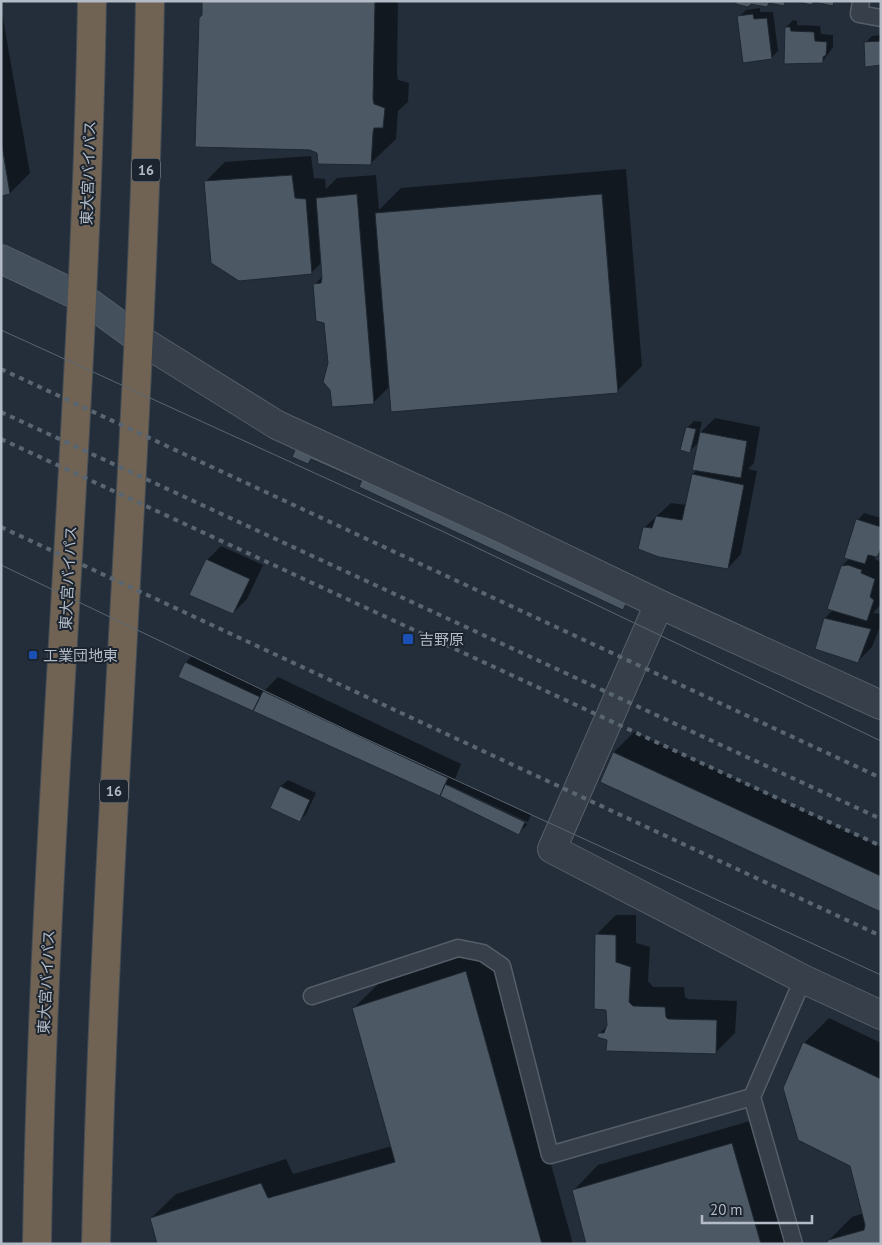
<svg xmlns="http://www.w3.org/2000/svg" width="882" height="1245" font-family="'PT Sans','Noto Sans JP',sans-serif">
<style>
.shadow{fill:#0007}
.building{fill:#4c5965;stroke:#1e2731}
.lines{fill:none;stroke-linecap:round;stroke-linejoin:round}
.lane-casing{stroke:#555e68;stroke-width:19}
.street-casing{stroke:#555e68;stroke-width:30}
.secondary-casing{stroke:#555e68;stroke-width:30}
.highway-casing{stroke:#424b55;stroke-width:30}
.lane{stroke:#37404a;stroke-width:16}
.street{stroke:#37404a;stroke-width:28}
.secondary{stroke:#45505d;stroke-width:28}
.highway{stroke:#706354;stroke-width:28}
.tram{stroke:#596571;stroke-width:1}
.rail{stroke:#596571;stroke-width:4;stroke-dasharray:5 5;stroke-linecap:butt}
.transit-dot{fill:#1a4fb4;stroke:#1c252f;stroke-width:2}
.labels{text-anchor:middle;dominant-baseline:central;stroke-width:4;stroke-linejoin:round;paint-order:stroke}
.shield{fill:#1c252f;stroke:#858e99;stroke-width:1}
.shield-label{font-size:14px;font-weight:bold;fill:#b2bbc6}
.street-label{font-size:15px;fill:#b2bbc6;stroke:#1c252f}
.poi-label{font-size:15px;fill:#b2bbc6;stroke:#1c252f;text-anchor:start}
</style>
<rect width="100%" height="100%" fill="#232e3a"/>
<path class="shadow" d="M 203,1 L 398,1 L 397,73 L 398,80 L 409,83 L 408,102 L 398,111 L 396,139 L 371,163 L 318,152 L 203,15 Z
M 1,7 L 30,173 L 10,193 L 1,194 Z
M 760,8 L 760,12 L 773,12 L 778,51 L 771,58 L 739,17 L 746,10 Z
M 793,20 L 797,21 L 797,25 L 820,26 L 821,34 L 833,35 L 833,47 L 823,61 L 786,27 Z
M 881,35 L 881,64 L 865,43 L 872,36 Z
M 311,156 L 314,178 L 325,179 L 326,189 L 337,178 L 376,175 L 379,210 L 401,188 L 626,169 L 642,366 L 617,391 L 390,386 L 373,403 L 329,363 L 325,322 L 314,285 L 323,276 L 322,262 L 311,273 L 205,182 L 225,162 Z
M 715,418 L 760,427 L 754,463 L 748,469 L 757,471 L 741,554 L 728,568 L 644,528 L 671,503 L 686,505 L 693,474 L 698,469 L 699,442 L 690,451 L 687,428 L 694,421 L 702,422 L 699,434 Z
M 864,513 L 881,518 L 881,551 L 875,555 L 875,559 L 881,562 L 881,604 L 873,613 L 881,614 L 881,624 L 872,647 L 858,661 L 825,618 L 833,610 L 842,566 L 850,558 L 858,520 Z
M 221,546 L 263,565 L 247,599 L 233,613 L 207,560 Z
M 192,656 L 265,690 L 278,677 L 461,764 L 455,779 L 531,815 L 528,822 L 449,785 L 448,787 L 527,824 L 526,826 L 519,833 L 186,662 Z
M 634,732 L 881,847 L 881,911 L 601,781 L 614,752 Z
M 288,780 L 316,793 L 306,814 L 299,821 L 271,807 L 281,786 Z
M 616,915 L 636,915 L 636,943 L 650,947 L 648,981 L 653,987 L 684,987 L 685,997 L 688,999 L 737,1001 L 735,1033 L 715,1053 L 608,1039 L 599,1034 L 608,1025 L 596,935 Z
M 491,947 L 573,1244 L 158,1244 L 151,1218 L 176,1194 L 286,1159 L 293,1174 L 392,1146 L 354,1008 L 379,983 Z
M 829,1018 L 881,1043 L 881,1244 L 828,1244 L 827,1242 L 852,1217 L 864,1213 L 851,1165 L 804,1043 Z
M 757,1119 L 792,1244 L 588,1244 L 574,1190 L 598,1165 Z"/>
<path class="building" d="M 202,1 L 375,1 L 373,99 L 374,104 L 385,108 L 383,128 L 374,128 L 373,133 L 371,165 L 318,164 L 317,153 L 310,150 L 195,147 L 199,18 L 202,15 Z
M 736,1 L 785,1 L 784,6 L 769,3 L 767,7 L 751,4 L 748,7 L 736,4 Z
M 796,1 L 834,1 L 833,6 L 814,2 L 811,5 Z
M 753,14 L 754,19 L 767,18 L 772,59 L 743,63 L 737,16 Z
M 785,27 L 790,27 L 791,31 L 814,32 L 815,41 L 827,42 L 826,55 L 823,57 L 823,63 L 784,64 Z
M 881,41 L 881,65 L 865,67 L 864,42 Z
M 1,139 L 10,194 L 1,196 Z
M 292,175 L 295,198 L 306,199 L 312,274 L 239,281 L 211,263 L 204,181 Z
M 357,194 L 374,404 L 332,407 L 330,390 L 323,382 L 328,363 L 324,323 L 316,321 L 313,284 L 321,283 L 322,278 L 316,198 Z
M 602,194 L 618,393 L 391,412 L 375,213 Z
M 686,427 L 696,429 L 690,453 L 680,450 Z
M 700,432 L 747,441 L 741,478 L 692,470 Z
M 300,439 L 363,476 L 361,481 L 311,459 L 308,464 L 292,457 Z
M 692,474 L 744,485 L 728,569 L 659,557 L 638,549 L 643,527 L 652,528 L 656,516 L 682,520 Z
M 364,475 L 631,593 L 623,610 L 359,487 Z
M 856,519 L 881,527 L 881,549 L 877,557 L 868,555 L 865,564 L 844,558 Z
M 206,559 L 250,579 L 233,614 L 189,595 Z
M 848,565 L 862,570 L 861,573 L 875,579 L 870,597 L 874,600 L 867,621 L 827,609 L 841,566 Z
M 824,618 L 871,629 L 858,663 L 815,649 Z
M 185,662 L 260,697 L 253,711 L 178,677 Z
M 263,691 L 448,778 L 440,796 L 253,711 Z
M 613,752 L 881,876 L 881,912 L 600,782 Z
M 445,784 L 525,822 L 519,835 L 440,796 Z
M 280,786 L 310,800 L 300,822 L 270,808 Z
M 595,934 L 616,935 L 616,962 L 631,967 L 629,1002 L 633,1006 L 665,1007 L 666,1017 L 668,1019 L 717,1020 L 716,1054 L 606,1051 L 607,1040 L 597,1037 L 598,1033 L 604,1033 L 607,1025 L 606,1010 L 594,1009 Z
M 466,971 L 542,1244 L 157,1244 L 150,1218 L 261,1183 L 268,1198 L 395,1162 L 352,1008 Z
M 803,1042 L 881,1079 L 881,1244 L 826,1244 L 828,1240 L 864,1230 L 865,1225 L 850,1166 L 798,1140 L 783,1088 Z
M 732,1143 L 761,1244 L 586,1244 L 572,1190 Z"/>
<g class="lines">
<g class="lane-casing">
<path id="lane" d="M 861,1 L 859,14 L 881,18
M 312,996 L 458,948 L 483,953 L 502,966 L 550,1155 L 752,1097
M 794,1244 L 752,1097 L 803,979"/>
</g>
<g class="street-casing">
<path id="street" d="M 139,339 L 277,425 L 501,528 L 659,604 L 881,705
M 659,604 L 552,849 L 803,979 L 881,1015"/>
</g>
<g class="secondary-casing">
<path id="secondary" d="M 1,259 L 83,298 L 139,339"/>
</g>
<g class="highway-casing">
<path id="highway" d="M 37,1244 C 43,829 85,416 92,1
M 96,1244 C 105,829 143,416 150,1"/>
</g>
<use href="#lane" class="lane"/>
<use href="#street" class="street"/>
<use href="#secondary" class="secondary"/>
<use href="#highway" class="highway"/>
<path class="tram" d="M 1,330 L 444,532 L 881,741
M 1,565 L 353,733 L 881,975"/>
<path class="rail" d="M 1,369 L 881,778
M 1,412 L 881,819
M 1,439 L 881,846
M 1,527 L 881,936"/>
</g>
<g class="transit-dot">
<rect x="402" y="633" width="12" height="12" rx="2.5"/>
<rect x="28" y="650" width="10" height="10" rx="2.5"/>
</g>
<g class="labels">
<g class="shield">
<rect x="132" y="158.5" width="28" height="23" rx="4"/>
<rect x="100" y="779.5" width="28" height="23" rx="4"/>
</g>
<g class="shield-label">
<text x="146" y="170">16</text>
<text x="114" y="791">16</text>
</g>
<g class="street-label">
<text transform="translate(88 173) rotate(-88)">東大宮バイパス</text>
<text transform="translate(68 578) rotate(-87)">東大宮バイパス</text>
<text transform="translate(46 982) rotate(-87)">東大宮バイパス</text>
</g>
<g class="poi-label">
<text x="419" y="639">吉野原</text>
<text x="43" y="655">工業団地東</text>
</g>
</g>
<rect width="882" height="1245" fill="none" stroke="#b2bbc6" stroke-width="5"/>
<path d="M702 1215v8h110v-8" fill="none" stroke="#b2bbc6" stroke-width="2.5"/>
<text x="710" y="1215" font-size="15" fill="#b2bbc6" stroke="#1c252f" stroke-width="4" paint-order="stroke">20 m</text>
</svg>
